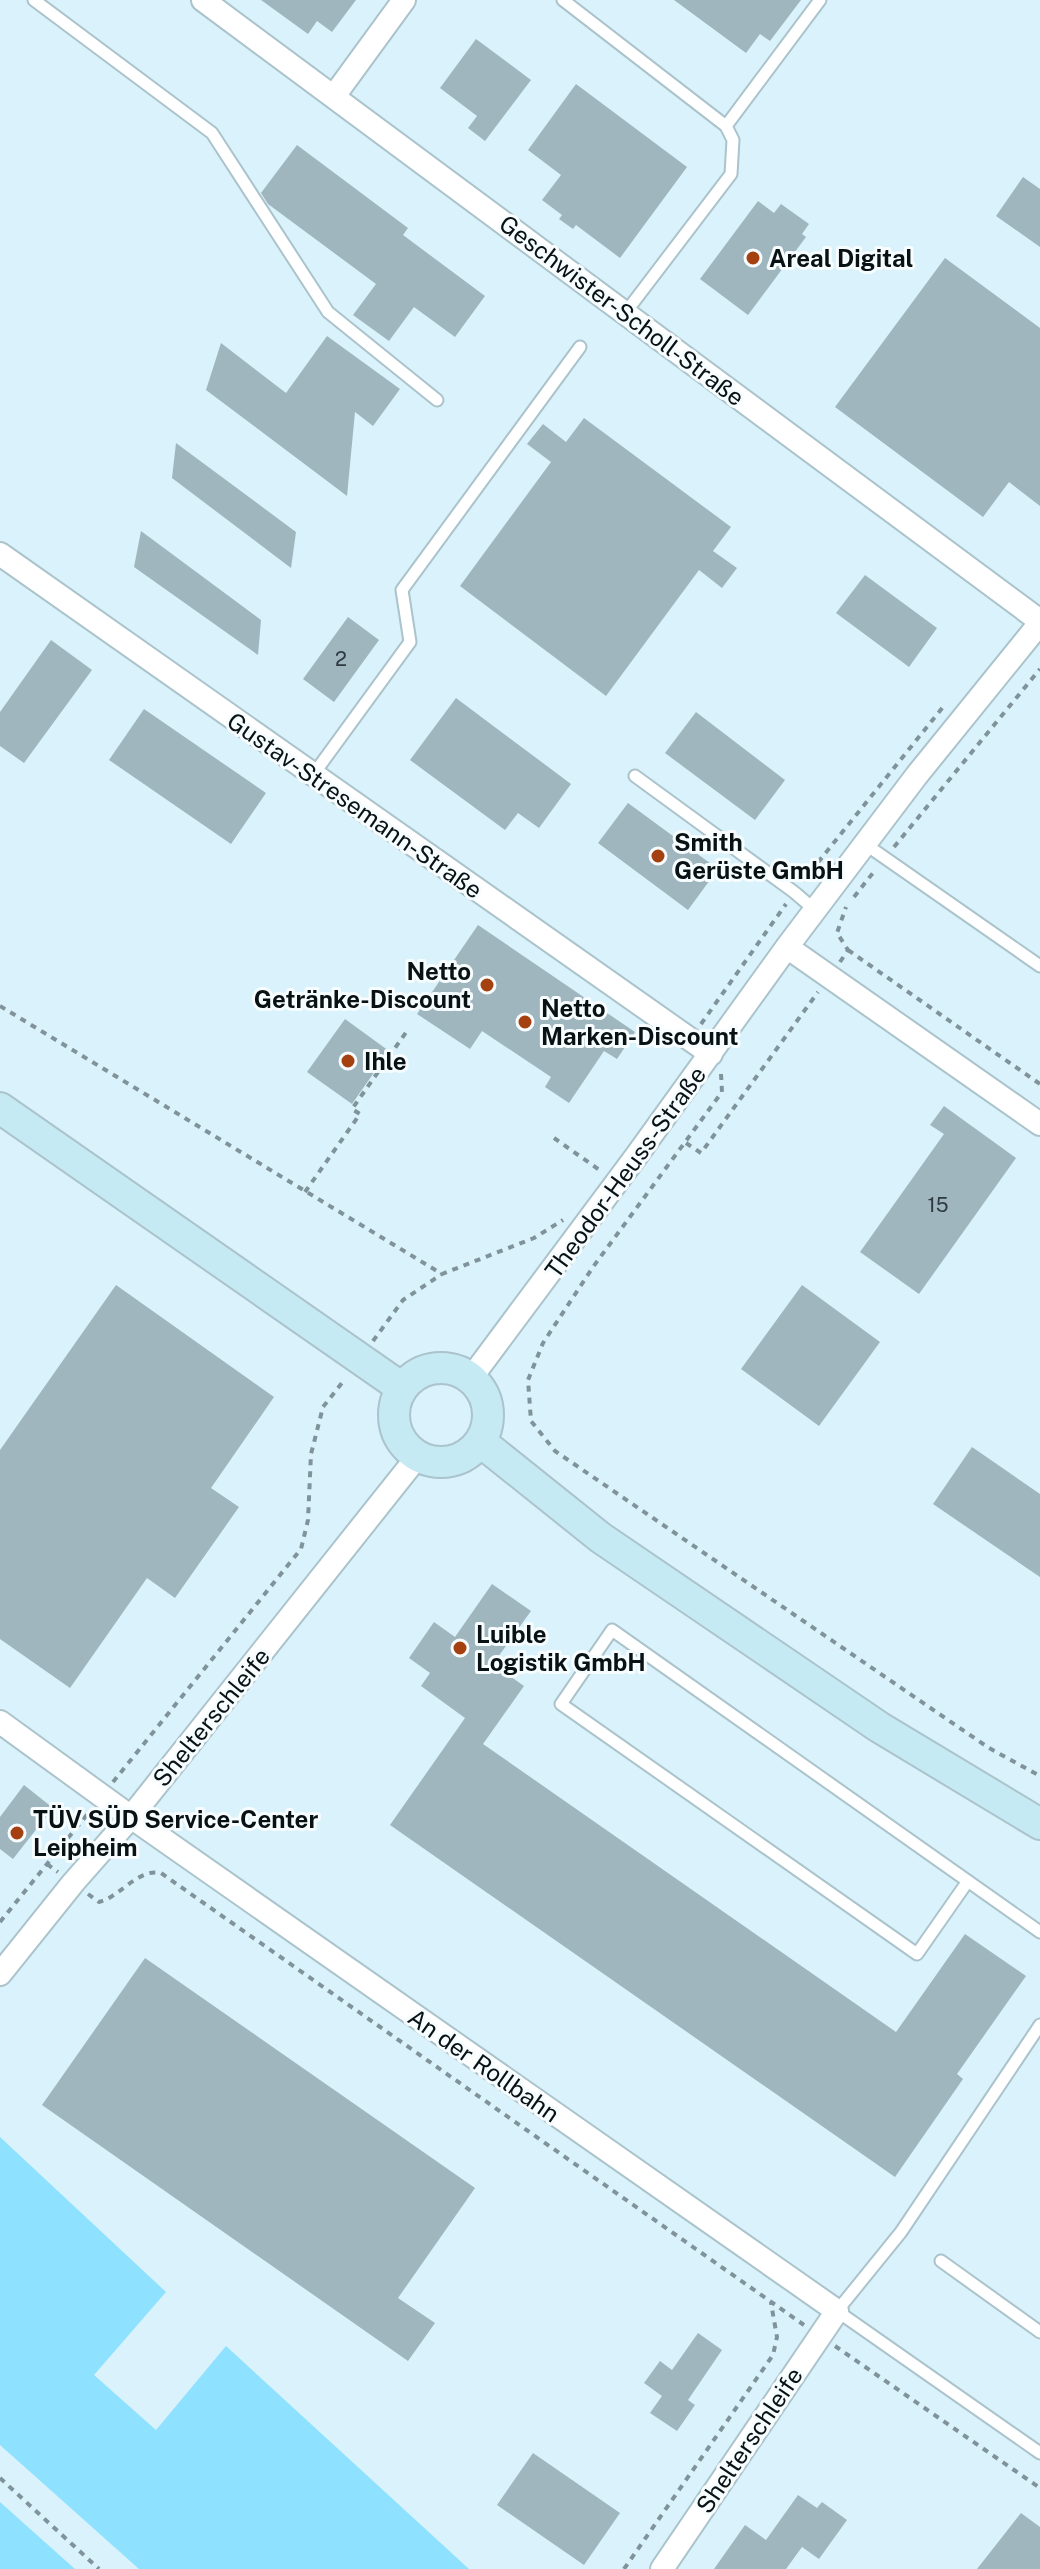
<svg xmlns="http://www.w3.org/2000/svg" width="1040" height="2569" font-family="'Public Sans',sans-serif">
<style>
.green{fill:#8fe2ff}
.building{fill:#9fb6bf}
.lines{fill:none;stroke-linecap:round;stroke-linejoin:round}
.service-casing{stroke:#abc3cb;stroke-width:15}
.minor-casing{stroke:#abc3cb;stroke-width:26}
.secondary-casing{stroke:#abc3cb;stroke-width:34}
.path{stroke:#81939a;stroke-width:4;stroke-dasharray:6 6;stroke-linecap:butt}
.service{stroke:#fff;stroke-width:11}
.minor{stroke:#fff;stroke-width:22}
.secondary{stroke:#c5eaf4;stroke-width:30}
.poi-dot{fill:#a54111;stroke:#f7fcfe;stroke-width:3}
.labels{text-anchor:middle;dominant-baseline:central;stroke-width:6;stroke-linejoin:round;paint-order:stroke}
.number-label{font-size:20px;fill:#2e3a3f}
.poi-label{font-size:24px;font-weight:bold;fill:#081114;stroke:#f7fcfe;text-anchor:start}
.street-label{font-size:24px;fill:#081114;stroke:#f7fcfe}
</style>
<rect width="100%" height="100%" fill="#daf2fb"/>
<path class="green" d="M 0,2137 L 166,2292 L 94,2375 L 156,2430 L 226,2346 L 469,2569 L 139,2569 L 0,2445 Z
M 0,2502 L 75,2569 L 0,2569 Z"/>
<path class="building" d="M 261,0 L 356,0 L 332,32 L 317,21 L 308,34 Z
M 674,0 L 801,0 L 770,41 L 760,34 L 746,53 Z
M 476,39 L 531,80 L 485,141 L 468,128 L 477,116 L 440,88 Z
M 576,84 L 687,167 L 620,258 L 576,225 L 573,229 L 559,219 L 562,215 L 542,200 L 561,175 L 528,150 Z
M 297,145 L 408,228 L 403,235 L 485,296 L 455,337 L 414,307 L 389,341 L 353,315 L 376,284 L 268,204 L 261,193 Z
M 1023,177 L 1040,189 L 1040,247 L 996,216 Z
M 758,201 L 774,213 L 781,204 L 809,224 L 802,234 L 806,237 L 748,315 L 700,279 Z
M 945,258 L 1040,328 L 1040,506 L 1009,482 L 983,517 L 835,407 Z
M 327,336 L 400,389 L 373,426 L 355,412 L 347,496 L 206,390 L 221,343 L 286,393 Z
M 584,418 L 731,527 L 713,551 L 737,568 L 722,588 L 699,570 L 606,696 L 460,586 L 551,462 L 527,444 L 543,424 L 566,442 Z
M 176,443 L 296,532 L 291,568 L 172,478 Z
M 141,531 L 261,620 L 258,655 L 134,567 Z
M 865,575 L 937,628 L 909,667 L 836,613 Z
M 348,617 L 379,640 L 334,702 L 303,679 Z
M 51,640 L 92,670 L 24,763 L 0,746 L 0,712 Z
M 456,698 L 571,784 L 539,828 L 518,813 L 505,830 L 410,760 Z
M 144,709 L 266,793 L 231,844 L 109,760 Z
M 696,712 L 785,780 L 755,820 L 665,753 Z
M 628,803 L 718,869 L 688,910 L 598,843 Z
M 478,925 L 635,1032 L 617,1059 L 604,1051 L 569,1103 L 545,1087 L 551,1077 L 482,1031 L 470,1049 L 417,1014 Z
M 345,1019 L 389,1051 L 352,1104 L 307,1072 Z
M 944,1106 L 1016,1158 L 919,1294 L 860,1252 L 944,1134 L 930,1125 Z
M 116,1285 L 274,1397 L 211,1488 L 239,1507 L 175,1598 L 147,1578 L 70,1688 L 0,1639 L 0,1450 Z
M 802,1285 L 880,1342 L 819,1426 L 741,1369 Z
M 972,1447 L 1040,1494 L 1040,1577 L 933,1504 Z
M 492,1584 L 531,1611 L 493,1664 L 524,1686 L 483,1744 L 896,2032 L 965,1934 L 1026,1976 L 957,2074 L 963,2079 L 895,2177 L 390,1825 L 465,1718 L 421,1686 L 430,1673 L 409,1658 L 434,1622 L 455,1637 Z
M 24,1785 L 53,1808 L 13,1859 L 0,1849 L 0,1817 Z
M 145,1958 L 475,2188 L 398,2298 L 435,2323 L 408,2361 L 42,2105 Z
M 698,2333 L 722,2350 L 688,2400 L 695,2405 L 677,2431 L 650,2413 L 662,2396 L 644,2383 L 660,2361 L 672,2370 Z
M 533,2453 L 620,2513 L 584,2565 L 497,2505 Z
M 798,2495 L 817,2508 L 822,2502 L 847,2520 L 819,2559 L 802,2547 L 786,2569 L 714,2569 L 745,2525 L 766,2540 Z
M 1021,2513 L 1040,2527 L 1040,2569 L 977,2569 Z"/>
<g class="lines">
<g class="service-casing">
<path id="service" d="M 34,0 L 212,133 L 328,312 L 437,400
M 563,0 L 726,126 L 733,140 L 731,174 L 626,312
M 726,126 L 820,0
M 313,775 L 410,642 L 402,590 L 580,347
M 635,776 L 794,892 L 815,910
M 865,844 L 1040,966
M 968,1881 L 917,1954 L 561,1704 L 612,1630 L 1040,1932
M 1040,2025 L 901,2232 L 837,2311 L 1040,2453
M 941,2261 L 1040,2332"/>
</g>
<g class="minor-casing">
<path id="minor" d="M 203,0 L 1040,621
M 334,96 L 404,0
M 0,554 L 711,1054
M 787,947 L 1040,1124
M 471,1378 L 637,1155 L 787,947 L 917,775 L 1040,623
M 0,1722 L 131,1817 L 837,2311 L 662,2569
M 0,1974 L 73,1883 L 131,1817 L 418,1456"/>
</g>
<g class="secondary-casing">
<path id="secondary" d="M 0,1108 L 402,1388
M394 1415a47 47 0 1 1 94 0a47 47 0 1 1-94 0Z
M 481,1442 L 601,1538 L 879,1727 L 1040,1824"/>
</g>
<path class="path" d="M 894,847 L 1040,669
M 803,881 L 943,707
M 854,897 L 876,869
M 848,950 L 1040,1084
M 840,962 L 848,950 L 837,933 L 846,907
M 0,1006 L 442,1274 L 534,1238 L 563,1220
M 701,1024 L 786,904
M 721,1074 L 722,1092 L 593,1267 L 543,1343 L 528,1380 L 531,1421 L 555,1451 L 989,1748 L 1040,1776
M 554,1138 L 601,1171
M 686,1143 L 701,1153 L 818,992
M 305,1192 L 360,1114 L 352,1109 L 407,1031
M 373,1341 L 403,1300 L 442,1274
M 113,1782 L 301,1549 L 308,1520 L 311,1454 L 323,1407 L 345,1379
M 47,1864 L 58,1872
M 88,1894 L 99,1902 C 120,1897 138,1868 161,1873 L 804,2325
M 0,1922 L 90,1811
M 835,2346 L 1040,2488
M 0,2478 L 99,2569
M 624,2569 L 773,2355 L 777,2337 L 771,2303"/>
<use href="#service" class="service"/>
<use href="#minor" class="minor"/>
<use href="#secondary" class="secondary"/>
</g>
<g class="poi-dot">
<circle cx="753" cy="258" r="8"/>
<circle cx="658" cy="856" r="8"/>
<circle cx="487" cy="985" r="8"/>
<circle cx="525" cy="1022" r="8"/>
<circle cx="348" cy="1061" r="8"/>
<circle cx="460" cy="1648" r="8"/>
<circle cx="17" cy="1833" r="8"/>
</g>
<g class="labels">
<g class="number-label">
<text x="341" y="659">2</text>
<text x="938" y="1205">15</text>
</g>
<g class="poi-label">
<text x="769" y="258">Areal Digital</text>
<text x="674" y="842">Smith<tspan x="674" dy="28">Gerüste GmbH</tspan></text>
<text x="471" y="971" text-anchor="end">Netto<tspan x="471" dy="28">Getränke-Discount</tspan></text>
<text x="541" y="1008">Netto<tspan x="541" dy="28">Marken-Discount</tspan></text>
<text x="364" y="1061">Ihle</text>
<text x="476" y="1634">Luible<tspan x="476" dy="28">Logistik GmbH</tspan></text>
<text x="33" y="1819">TÜV SÜD Service-Center<tspan x="33" dy="28">Leipheim</tspan></text>
</g>
<g class="street-label">
<text transform="translate(622 310) rotate(37)">Geschwister-Scholl-Straße</text>
<text transform="translate(355 805) rotate(35)">Gustav-Stresemann-Straße</text>
<text transform="translate(625 1172) rotate(-54)">Theodor-Heuss-Straße</text>
<text transform="translate(211 1717) rotate(-51)">Shelterschleife</text>
<text transform="translate(484 2065) rotate(35)">An der Rollbahn</text>
<text transform="translate(749 2440) rotate(-56)">Shelterschleife</text>
</g>
</g>
</svg>
